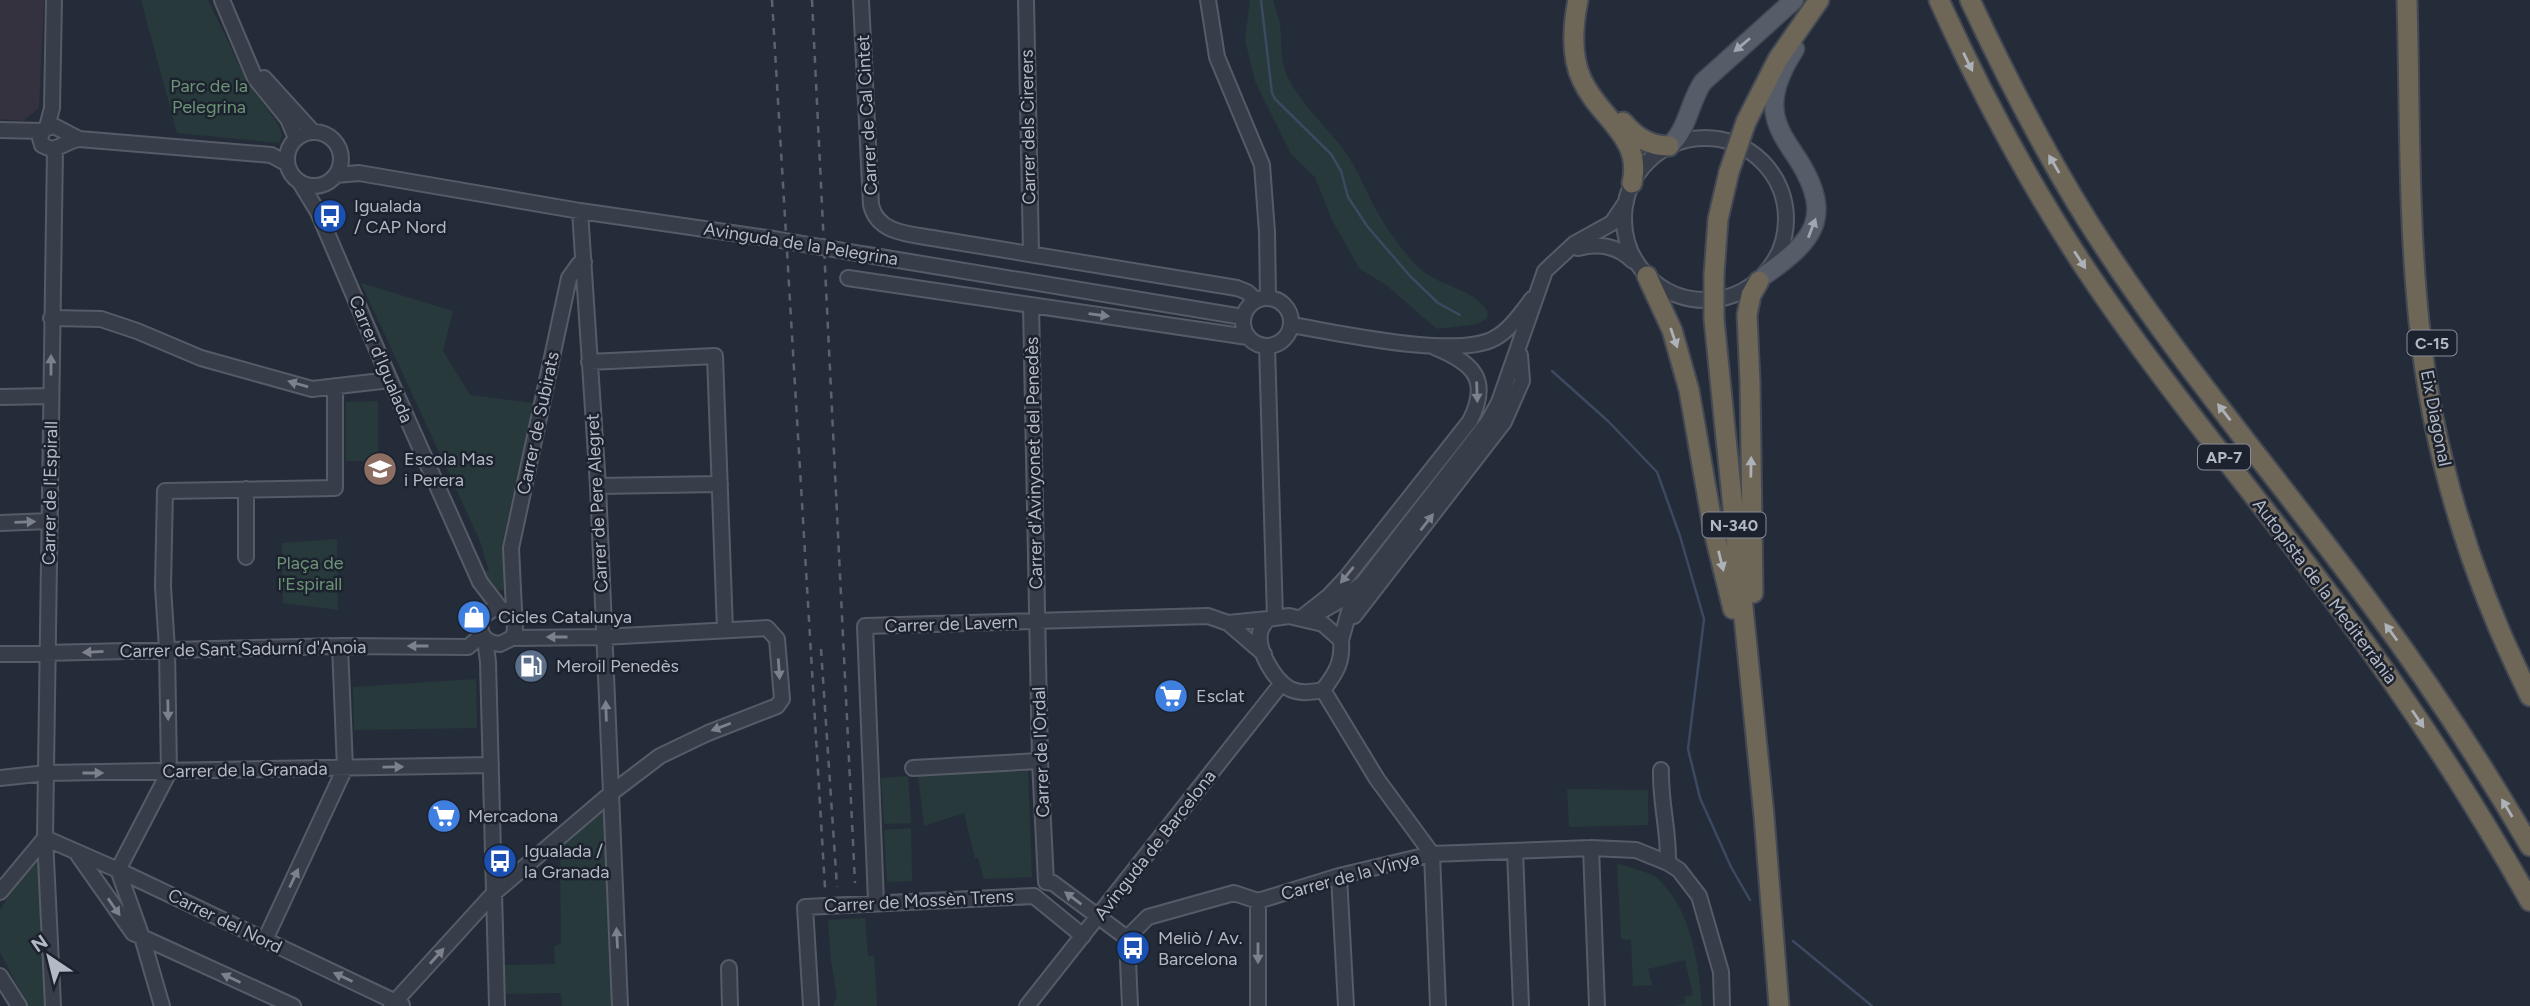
<svg xmlns="http://www.w3.org/2000/svg" width="2530" height="1006" font-family="Figtree,sans-serif">
<style>
.medical{fill:#34323e}
.green{fill:#27393b}
.lines{fill:none;stroke-linecap:round;stroke-linejoin:round}
.stream{stroke:#3c4960;stroke-width:2.5}
.minor-casing{stroke:#565c67;stroke-width:18}
.major-casing{stroke:#414752;stroke-width:21}
.highway-casing{stroke:#434954;stroke-width:23}
.minor{stroke:#383e49;stroke-width:14}
.major{stroke:#565d69;stroke-width:18}
.highway{stroke:#6e6656;stroke-width:19}
.rail{stroke:#5a6270;stroke-width:2.5;stroke-dasharray:7 7;stroke-linecap:butt}
.minor-bridge-casing{stroke:#565c67;stroke-width:18;stroke-linecap:butt}
.highway-bridge-casing{stroke:#434954;stroke-width:23;stroke-linecap:butt}
.minor-bridge{stroke:#383e49;stroke-width:14}
.highway-bridge{stroke:#6e6656;stroke-width:19}
.oneway{fill:#a0a7b3}
.oneway2{fill:#acb1ba}
.oneway3{fill:#7c828d}
.labels{text-anchor:middle;dominant-baseline:central;stroke-width:5;stroke-linejoin:round;paint-order:stroke}
.shield{fill:#1d232e;stroke:#868c98;stroke-width:2}
.shield-label{font-size:16px;font-weight:bold;fill:#b3b9c5}
.park-label{font-size:18px;fill:#6d9377;stroke:#1d232e}
.street-label{font-size:18px;fill:#b3b9c5;stroke:#1d232e}
.poi-label{font-size:18px;fill:#b3b9c5;stroke:#1d232e;text-anchor:start}
</style>
<rect width="100%" height="100%" fill="#252c39"/>
<path class="medical" d="M 0,0 L 44,0 L 39,108 L 23,121 L 0,119 Z"/>
<path class="green" d="M 141,0 L 208,0 L 246,79 L 278,124 L 282,135 L 279,143 L 177,133 Z
M 1250,0 L 1273,0 C 1275,8 1279,17 1280,25 C 1282,42 1280,57 1286,73 C 1300,106 1331,129 1350,159 C 1359,174 1366,191 1374,206 C 1384,225 1403,252 1418,267 C 1438,287 1473,287 1488,312 L 1487,318 L 1477,324 L 1437,329 L 1386,285 L 1360,269 L 1332,220 L 1315,177 L 1291,154 L 1255,81 L 1245,40 Z
M 361,283 L 453,311 L 443,351 L 470,395 L 533,403 L 502,545 L 507,583 L 504,590 L 495,590 L 484,571 L 489,571 L 480,541 Z
M 378,401 L 378,461 L 346,461 L 346,402 Z
M 337,539 L 338,610 L 283,603 L 282,543 Z
M 476,679 L 477,728 L 354,730 L 353,687 Z
M 1028,771 L 1032,877 L 984,879 L 978,858 L 975,858 L 964,813 L 924,826 L 918,775 Z
M 908,776 L 911,823 L 884,824 L 881,778 Z
M 1567,789 L 1648,790 L 1648,825 L 1569,827 Z
M 603,806 L 615,1006 L 562,1006 L 561,993 L 505,994 L 504,965 L 555,964 L 554,946 L 561,944 L 560,847 Z
M 911,828 L 912,881 L 887,882 L 884,830 Z
M 39,856 L 51,1006 L 28,1006 L 0,952 L 0,910 L 32,858 Z
M 1617,863 C 1629,868 1649,871 1658,879 C 1692,911 1698,962 1702,1006 L 1674,1006 L 1685,1003 L 1684,997 L 1693,995 L 1685,960 L 1648,969 L 1652,985 L 1633,986 L 1631,940 L 1621,939 Z
M 865,918 L 868,956 L 874,956 L 877,1006 L 833,1006 L 837,996 L 831,961 L 828,920 Z"/>
<g class="lines">
<path class="stream" d="M 1261,0 L 1272,93 L 1275,99 L 1331,154 L 1341,171 L 1348,197 L 1367,226 L 1410,276 L 1438,303 L 1460,315
M 1552,371 L 1608,421 L 1657,472 L 1680,536 L 1704,619 L 1688,749 L 1700,798 L 1731,867 L 1750,900
M 1793,941 L 1872,1006"/>
<g class="minor-casing">
<path id="minor" d="M 222,0 L 255,78 L 288,119 L 296,138
M 861,0 L 871,205 C 878,235 913,234 938,239 L 1237,288 L 1247,292 L 1256,300
M 1026,0 L 1031,253
M 1208,0 L 1217,57 L 1262,165 L 1267,232 L 1268,298
M 264,78 L 313,132
M 47,127 L 52,108 L 54,0
M 0,130 L 42,131
M287 159a27 27 0 1 1 54 0a27 27 0 1 1-54 0Z
M1624 219a81 81 0 1 1 162 0a81 81 0 1 1-162 0Z
M 79,139 C 68,141 60,148 51,149 L 42,145 L 40,138 L 44,129 L 54,126 L 79,139 L 271,155 L 286,163
M 336,175 L 359,173 L 580,211 L 774,239
M 301,184 L 318,212 L 390,380 L 480,582 L 500,608
M 580,211 L 598,486 L 620,1006
M 1578,248 C 1599,243 1617,245 1633,261
M 862,254 L 1243,317
M 848,278 L 1248,337
M1243 322a24 24 0 1 1 48 0a24 24 0 1 1-48 0Z
M 1031,305 L 1040,761 L 1046,882
M 51,318 L 101,319 L 137,331 L 201,358 L 312,389 L 390,380
M 1291,325 C 1336,332 1457,360 1495,338 C 1510,330 1522,312 1532,299
M 1267,346 L 1275,618
M 589,362 L 715,356 L 725,630
M 0,397 L 51,396
M 598,486 L 720,484
M 246,489 L 246,557
M 0,523 L 49,521
M 1289,616 L 1323,624 L 1341,640 C 1343,662 1336,673 1323,690 C 1312,692 1301,694 1290,689 C 1275,681 1257,651 1260,633 C 1261,627 1264,624 1268,619 Z
M 1354,616 L 1504,422 L 1522,381 L 1520,355
M 1311,617 L 1341,600 L 1359,586
M 514,618 L 505,610 L 493,609 L 482,617 C 477,632 484,643 500,644 L 512,638 L 515,631 L 511,548 L 569,278 L 579,264 L 584,262
M 1301,618 L 1329,596 L 1346,578 L 1470,421 C 1491,379 1473,363 1434,347
M 1228,623 L 1268,619
M 485,639 L 488,662 L 497,1006
M 1341,640 L 1350,608 L 1363,583 L 1488,422 L 1499,402 L 1545,271 L 1574,244 L 1612,223 L 1626,202
M 0,654 L 340,646 L 468,647 L 482,635
M 1323,690 L 1377,779 L 1432,854 L 1438,1006
M 913,768 L 1040,761
M 1661,770 C 1660,802 1669,831 1668,863
M 0,778 L 46,773 L 491,765
M 45,838 L 118,870 L 402,1005
M 1591,848 L 1597,1006
M 1515,851 L 1521,1006
M 76,852 L 133,933 L 142,937 L 162,1006
M 118,870 L 169,772 L 167,649 L 163,587 L 165,491 L 335,488 L 335,386
M 118,870 L 142,937 L 293,1006
M 1339,876 L 1346,1006
M 1046,882 L 1053,883 L 1127,938 L 1130,1006
M 0,892 L 45,838
M 876,902 L 865,626 L 1208,616 L 1228,623 L 1264,654
M 1127,938 L 1148,917 L 1234,893 L 1258,901 L 1339,876 L 1432,854 L 1591,848 L 1636,850 L 1668,863 L 1679,870 L 1699,896 L 1721,972 L 1722,1006
M 265,940 L 345,768 L 340,646
M 729,968 L 730,1006
M 0,976 L 19,1006
M 53,1006 L 45,838 L 55,149
M 391,1006 L 493,894 L 610,794 L 660,756 L 708,733 L 777,706 L 782,699 L 777,639 L 767,628 L 603,637 L 512,638
M 811,1006 L 805,907 L 1034,896 L 1083,936
M 1027,1006 L 1282,683
M 1258,1006 L 1258,901"/>
</g>
<g class="major-casing">
<path id="major" d="M 1669,146 C 1688,130 1689,102 1703,82 L 1794,0
M 1765,275 C 1813,241 1834,218 1799,161 C 1790,147 1778,132 1775,114 C 1771,91 1783,68 1795,49"/>
</g>
<g class="highway-casing">
<path id="highway" d="M 1578,0 C 1573,25 1571,57 1582,80 C 1600,119 1643,137 1632,183
M 1939,0 C 1980,91 2027,179 2081,262 C 2160,382 2253,491 2338,606 C 2408,700 2472,798 2530,901
M 1970,0 C 2005,75 2043,149 2087,220 C 2171,354 2276,475 2370,603 C 2428,681 2481,762 2530,846
M 2407,0 C 2410,107 2408,216 2419,322 C 2432,452 2472,580 2530,696
M 1623,122 C 1636,137 1649,146 1669,146
M 1746,122 L 1778,59 L 1819,0
M 1714,275 L 1718,219 L 1729,172
M 1647,276 L 1672,330 L 1689,390 L 1713,528 L 1733,609
M 1714,319 L 1764,816 L 1779,1006
M 1753,593 L 1750,382 L 1747,315 L 1751,295 L 1759,281"/>
</g>
<use href="#minor" class="minor"/>
<use href="#major" class="major"/>
<use href="#highway" class="highway"/>
<path class="rail" d="M 772,0 L 825,888
M 812,0 L 855,883
M 821,649 L 837,887"/>
<g class="minor-bridge-casing">
<path id="minor-bridge" d="M 774,239 L 862,254"/>
</g>
<g class="highway-bridge-casing">
<path id="highway-bridge" d="M 1729,172 L 1746,122
M 1714,275 L 1714,319"/>
</g>
<use href="#minor-bridge" class="minor-bridge"/>
<use href="#highway-bridge" class="highway-bridge"/>
</g>
<defs><path id="oneway-solid" d="M-6-.8H1V-3.2L6.5 0L1 3.2V.8H-6Z" transform="scale(1.75)"/></defs>
<g class="oneway">
<use href="#oneway-solid" transform="translate(1742 45) rotate(140)"/>
<use href="#oneway-solid" transform="translate(1812 228) rotate(-69)"/>
</g>
<g class="oneway2">
<use href="#oneway-solid" transform="translate(1968 62) rotate(64)"/>
<use href="#oneway-solid" transform="translate(2054 164) rotate(-120)"/>
<use href="#oneway-solid" transform="translate(2080 260) rotate(57)"/>
<use href="#oneway-solid" transform="translate(1674 338) rotate(71)"/>
<use href="#oneway-solid" transform="translate(2224 412) rotate(-128)"/>
<use href="#oneway-solid" transform="translate(1751 467) rotate(-89)"/>
<use href="#oneway-solid" transform="translate(1721 561) rotate(76)"/>
<use href="#oneway-solid" transform="translate(2391 632) rotate(-126)"/>
<use href="#oneway-solid" transform="translate(2418 719) rotate(56)"/>
<use href="#oneway-solid" transform="translate(2507 808) rotate(-121)"/>
</g>
<g class="oneway3">
<use href="#oneway-solid" transform="translate(1099 315) rotate(8)"/>
<use href="#oneway-solid" transform="translate(51 365) rotate(-90)"/>
<use href="#oneway-solid" transform="translate(298 384) rotate(-164)"/>
<use href="#oneway-solid" transform="translate(1477 392) rotate(88)"/>
<use href="#oneway-solid" transform="translate(25 522) rotate(-2)"/>
<use href="#oneway-solid" transform="translate(1427 522) rotate(-52)"/>
<use href="#oneway-solid" transform="translate(1347 575) rotate(129)"/>
<use href="#oneway-solid" transform="translate(557 637) rotate(180)"/>
<use href="#oneway-solid" transform="translate(418 646) rotate(-180)"/>
<use href="#oneway-solid" transform="translate(93 652) rotate(177)"/>
<use href="#oneway-solid" transform="translate(779 669) rotate(86)"/>
<use href="#oneway-solid" transform="translate(168 710) rotate(89)"/>
<use href="#oneway-solid" transform="translate(606 711) rotate(-92)"/>
<use href="#oneway-solid" transform="translate(721 727) rotate(159)"/>
<use href="#oneway-solid" transform="translate(393 767) rotate(-1)"/>
<use href="#oneway-solid" transform="translate(93 773)"/>
<use href="#oneway-solid" transform="translate(294 878) rotate(-65)"/>
<use href="#oneway-solid" transform="translate(1073 898) rotate(-143)"/>
<use href="#oneway-solid" transform="translate(114 907) rotate(55)"/>
<use href="#oneway-solid" transform="translate(617 938) rotate(-93)"/>
<use href="#oneway-solid" transform="translate(1258 953) rotate(90)"/>
<use href="#oneway-solid" transform="translate(437 956) rotate(-48)"/>
<use href="#oneway-solid" transform="translate(343 977) rotate(-155)"/>
<use href="#oneway-solid" transform="translate(231 978) rotate(-155)"/>
</g>
<defs>
<g id="bus-disc" transform="scale(1.75)"><circle r="9.5" fill="#1a4fb4" stroke="#1d232e"/><path d="M-5-6H5V4H4V6H2V4H-2V6H-4V4H-5ZM-3.5-4V0h7V-4ZM-3.5 1.2v1.5H-2V1.2ZM2 1.2v1.5H3.5V1.2Z" fill="#fff"/></g>
<g id="school-disc" transform="scale(1.75)"><circle r="9.5" fill="#8d6e63" stroke="#1d232e"/><path d="M0-5L7-2L0 1L-7-2ZM-4 1L0 2.5L4 1V4Q0 6-4 4Z" fill="#fff"/></g>
<g id="shop-disc" transform="scale(1.75)"><circle r="9.5" fill="#3f7fe0" stroke="#1d232e"/><path d="M-5-2.5h2.3a2.7 3.5 0 0 1 5.4 0H5L5.5 6h-11ZM-1.5-2.5h3a1.5 2.3 0 0 0-3 0Z" fill="#fff"/></g>
<g id="fuel-disc" transform="scale(1.75)"><circle r="9.5" fill="#5c6f8a" stroke="#1d232e"/><path d="M-5.5-6h7V0h2V4h1.3V-2.5L3-4.5l.8-.8L6-3V5H2.5V1h-1V6h-7ZM-4.2-4.7v3.2H.2V-4.7Z" fill="#fff"/></g>
<g id="supermarket-disc" transform="scale(1.75)"><circle r="9.5" fill="#3f7fe0" stroke="#1d232e"/><path d="M-6-5.5h2.5l.6 2H6L4.5 2H-2.5L-4.4-4H-6ZM-1.5 3.2a1.3 1.3 0 1 0 .1 0ZM3 3.2a1.3 1.3 0 1 0 .1 0Z" fill="#fff"/></g>
</defs>
<g fill-rule="evenodd">
<use href="#bus-disc" x="330" y="216"/>
<use href="#school-disc" x="380" y="469"/>
<use href="#shop-disc" x="474" y="617"/>
<use href="#fuel-disc" x="531" y="666"/>
<use href="#supermarket-disc" x="1171" y="696"/>
<use href="#supermarket-disc" x="444" y="816"/>
<use href="#bus-disc" x="500" y="861"/>
<use href="#bus-disc" x="1133" y="948"/>
</g>
<g class="labels">
<g class="shield">
<rect x="2407.5" y="330.5" width="49" height="25" rx="5"/>
<rect x="2198" y="444.5" width="52" height="25" rx="5"/>
<rect x="1702.5" y="512.5" width="63" height="25" rx="5"/>
</g>
<g class="shield-label">
<text x="2432" y="343">C-15</text>
<text x="2224" y="457">AP-7</text>
<text x="1734" y="525">N-340</text>
</g>
<g class="park-label">
<text x="209" y="86">Parc de la<tspan x="209" dy="21">Pelegrina</tspan></text>
<text x="310" y="563">Plaça de<tspan x="310" dy="21">l'Espirall</tspan></text>
</g>
<g class="street-label">
<text transform="translate(867 115) rotate(-93)">Carrer de Cal Cintet</text>
<text transform="translate(1028 127) rotate(-91)">Carrer dels Cirerers</text>
<text transform="translate(801 244) rotate(9)">Avinguda de la Pelegrina</text>
<text transform="translate(381 359) rotate(67)">Carrer d'Igualada</text>
<text transform="translate(2436 418) rotate(79)">Eix Diagonal</text>
<text transform="translate(538 423) rotate(-78)">Carrer de Subirats</text>
<text transform="translate(1034 463) rotate(-91)">Carrer d'Avinyonet del Penedès</text>
<text transform="translate(50 493) rotate(-89)">Carrer de l'Espirall</text>
<text transform="translate(597 503) rotate(-93)">Carrer de Pere Alegret</text>
<text transform="translate(2325 591) rotate(53)">Autopista de la Mediterrània</text>
<text transform="translate(951 624) rotate(-2)">Carrer de Lavern</text>
<text transform="translate(243 649) rotate(-1)">Carrer de Sant Sadurní d'Anoia</text>
<text transform="translate(1041 752) rotate(-92)">Carrer de l'Ordal</text>
<text transform="translate(245 770) rotate(-1)">Carrer de la Granada</text>
<text transform="translate(1155 845) rotate(-52)">Avinguda de Barcelona</text>
<text transform="translate(1350 876) rotate(-15)">Carrer de la Vinya</text>
<text transform="translate(919 901) rotate(-3)">Carrer de Mossèn Trens</text>
<text transform="translate(225 921) rotate(26)">Carrer del Nord</text>
</g>
<g class="poi-label">
<text x="354" y="206">Igualada<tspan x="354" dy="21">/ CAP Nord</tspan></text>
<text x="404" y="459">Escola Mas<tspan x="404" dy="21">i Perera</tspan></text>
<text x="498" y="617">Cicles Catalunya</text>
<text x="556" y="666">Meroil Penedès</text>
<text x="1196" y="696">Esclat</text>
<text x="468" y="816">Mercadona</text>
<text x="524" y="851">Igualada /<tspan x="524" dy="21">la Granada</tspan></text>
<text x="1158" y="938">Meliò / Av.<tspan x="1158" dy="21">Barcelona</tspan></text>
</g>
</g>
<g transform="translate(49 957) rotate(325)" stroke="#1d232e" stroke-width="5" paint-order="stroke">
<path d="M0-5L12 26L0 18L-12 26Z" fill="#b3b9c5"/>
<text y="-10" font-size="19" font-weight="bold" text-anchor="middle" fill="#b3b9c5">N</text>
</g>
</svg>
